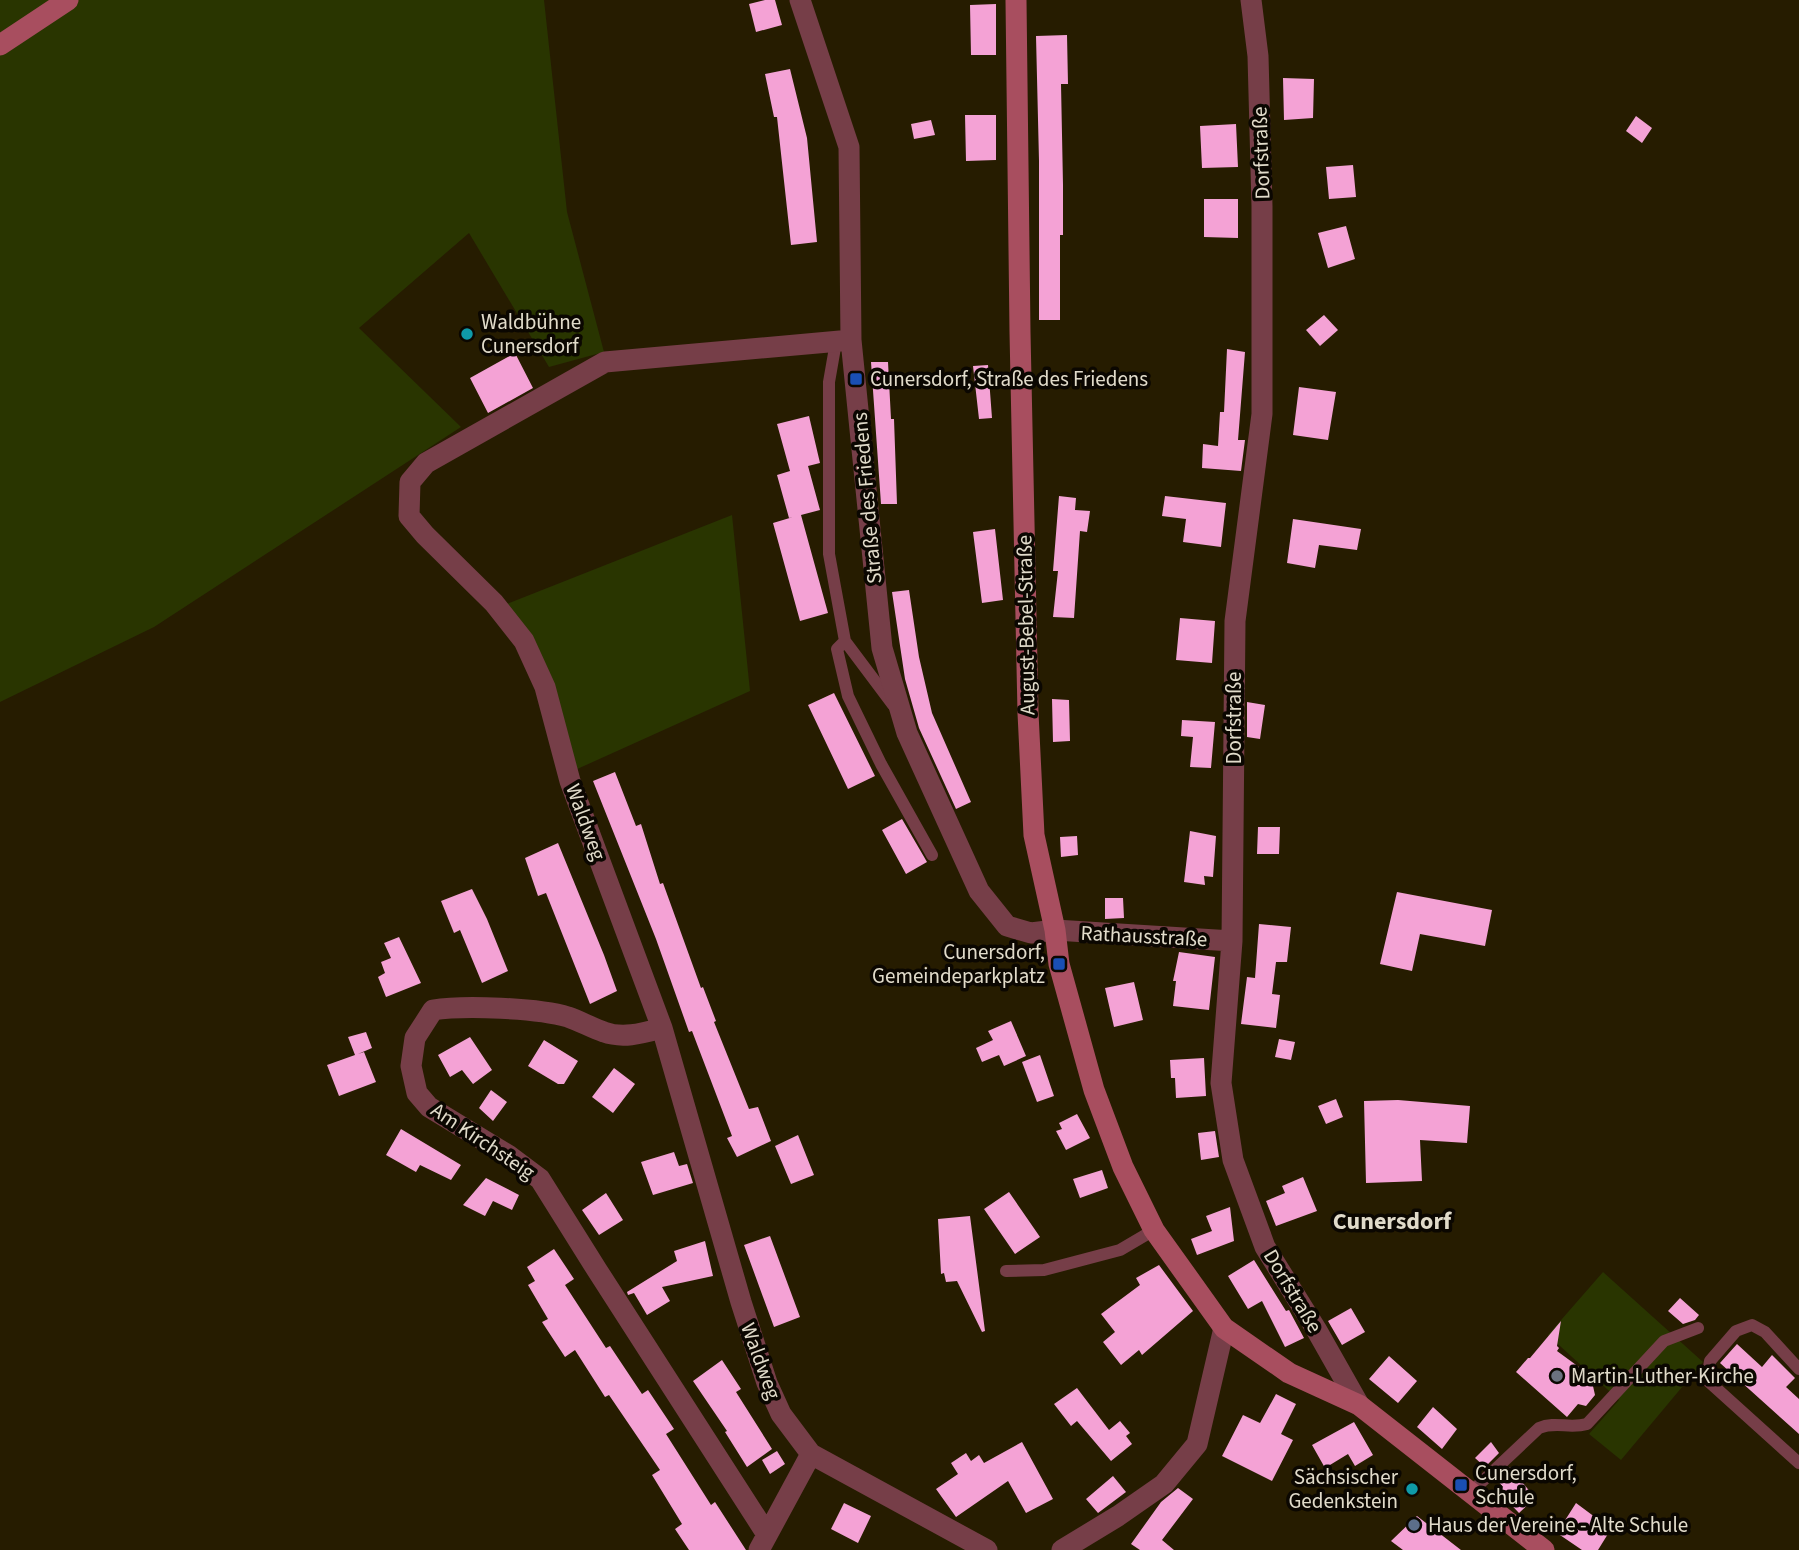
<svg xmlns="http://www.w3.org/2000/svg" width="1799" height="1550" font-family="'Source Sans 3',sans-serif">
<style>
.green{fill:#293500}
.building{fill:#f4a2d5}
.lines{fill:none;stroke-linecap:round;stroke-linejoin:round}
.service{stroke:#763e48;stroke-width:12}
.minor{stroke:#763e48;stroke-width:21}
.secondary{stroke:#a84e5f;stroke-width:21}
.culture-dot{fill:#0f9aa8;stroke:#0b0701;stroke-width:2.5}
.transit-dot{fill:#1a4fb4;stroke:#0b0701;stroke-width:2.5}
.worship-dot{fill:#6b7280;stroke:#0b0701;stroke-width:2.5}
.service-dot{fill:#5c6f8a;stroke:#0b0701;stroke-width:2.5}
.labels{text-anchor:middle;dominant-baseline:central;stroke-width:7;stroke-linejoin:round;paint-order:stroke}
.street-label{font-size:21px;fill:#e1dbca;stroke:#0b0701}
.poi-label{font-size:21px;fill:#e1dbca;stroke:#0b0701;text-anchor:start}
.quarter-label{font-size:24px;font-weight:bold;fill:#e1dbca;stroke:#0b0701}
</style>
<rect width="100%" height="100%" fill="#261c00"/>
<path class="green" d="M 0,0 L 544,0 L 567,212 L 604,352 L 549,367 L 469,233 L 359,328 L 461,427 L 154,627 L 0,702 Z
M 732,515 L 750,691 L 575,770 L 504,605 Z
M 1603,1272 L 1703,1362 L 1621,1460 L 1589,1434 L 1619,1400 L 1548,1335 Z"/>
<path class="building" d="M 765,0 L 775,0 L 782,25 L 756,32 L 749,4 Z
M 996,4 L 996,55 L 971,55 L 970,5 Z
M 1067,35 L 1068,84 L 1061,84 L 1063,185 L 1063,235 L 1060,235 L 1060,320 L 1039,320 L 1039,161 L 1036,36 Z
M 790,69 L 807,138 L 817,242 L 791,245 L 777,117 L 774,117 L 765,74 Z
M 1283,78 L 1314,79 L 1313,118 L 1284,120 Z
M 965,115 L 996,115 L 996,160 L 966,161 Z
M 1636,116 L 1652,128 L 1642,143 L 1626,131 Z
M 931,120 L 935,135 L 914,139 L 911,124 Z
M 1236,124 L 1238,167 L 1202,168 L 1200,126 Z
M 1353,165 L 1356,197 L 1329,199 L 1326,167 Z
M 1204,199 L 1238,199 L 1238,238 L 1204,237 Z
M 1346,226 L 1355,259 L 1328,268 L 1318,233 Z
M 1324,315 L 1338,330 L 1320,346 L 1306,330 Z
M 1227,349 L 1245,352 L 1238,440 L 1245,440 L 1241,471 L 1202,468 L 1203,444 L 1218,446 L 1220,412 L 1224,412 Z
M 515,353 L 533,388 L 488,413 L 470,378 Z
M 871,362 L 888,362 L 891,419 L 894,419 L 897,504 L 881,504 Z
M 988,365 L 992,418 L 979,419 L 973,366 Z
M 1299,387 L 1336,392 L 1328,440 L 1293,435 Z
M 809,416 L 820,463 L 808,466 L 820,510 L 801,515 L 828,613 L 800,621 L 773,523 L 793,517 L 789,518 L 777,475 L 790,471 L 777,424 Z
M 1059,496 L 1076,498 L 1075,510 L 1090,511 L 1087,532 L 1080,531 L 1074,618 L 1053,617 L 1058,571 L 1053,571 Z
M 1165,496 L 1226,503 L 1221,547 L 1183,542 L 1186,519 L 1162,516 Z
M 1293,519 L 1361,529 L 1357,550 L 1319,545 L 1315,568 L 1287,563 Z
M 995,529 L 1003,600 L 982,603 L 973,532 Z
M 909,590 L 919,657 L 932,713 L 971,802 L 956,809 L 919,728 L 905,679 L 892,592 Z
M 1180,618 L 1215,621 L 1212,663 L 1176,660 Z
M 834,693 L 875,776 L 848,789 L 808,705 Z
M 1052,699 L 1069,700 L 1070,741 L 1053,742 Z
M 1247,702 L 1265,705 L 1260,739 L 1247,737 Z
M 1182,720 L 1215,722 L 1211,768 L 1190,767 L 1193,737 L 1181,736 Z
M 615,772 L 636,826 L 641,824 L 660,884 L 663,883 L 701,988 L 703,987 L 716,1021 L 714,1022 L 749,1109 L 758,1107 L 771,1141 L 737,1157 L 727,1138 L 732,1136 L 692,1031 L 689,1032 L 656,939 L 593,781 Z
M 902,819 L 927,862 L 906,874 L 882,830 Z
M 1258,827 L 1280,827 L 1279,854 L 1257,854 Z
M 1190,831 L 1216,836 L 1213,877 L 1204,876 L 1205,885 L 1184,882 Z
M 1077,836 L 1078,855 L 1061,857 L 1060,837 Z
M 558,843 L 604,955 L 617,991 L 590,1004 L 546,893 L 538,896 L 525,858 Z
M 472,889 L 487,919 L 508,971 L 482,983 L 460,930 L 454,933 L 441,901 Z
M 1397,892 L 1492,910 L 1485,946 L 1420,934 L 1412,971 L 1380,964 Z
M 1105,898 L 1123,898 L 1124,918 L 1105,919 Z
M 1259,924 L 1291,927 L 1287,962 L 1276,962 L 1272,994 L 1280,995 L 1276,1028 L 1241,1024 L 1247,977 L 1255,978 Z
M 399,937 L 421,983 L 386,997 L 378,977 L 385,973 L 381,962 L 391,958 L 384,943 Z
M 1179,952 L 1215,957 L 1209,1010 L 1173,1006 L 1176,981 L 1173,981 Z
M 1134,982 L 1143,1020 L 1114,1027 L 1105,988 Z
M 1011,1021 L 1026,1056 L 1004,1066 L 999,1055 L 982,1062 L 976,1048 L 993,1040 L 988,1031 Z
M 366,1032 L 372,1048 L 358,1054 L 364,1052 L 376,1082 L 339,1096 L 327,1065 L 355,1055 L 348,1037 Z
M 470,1037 L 492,1070 L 473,1084 L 462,1070 L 450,1077 L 438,1055 Z
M 1279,1039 L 1295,1042 L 1291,1060 L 1275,1057 Z
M 544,1040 L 578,1061 L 564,1084 L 558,1084 L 528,1066 Z
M 1040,1055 L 1054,1096 L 1037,1102 L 1022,1062 Z
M 1204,1058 L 1206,1096 L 1176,1098 L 1175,1078 L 1171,1078 L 1170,1060 Z
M 614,1068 L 635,1084 L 613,1113 L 592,1097 Z
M 491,1090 L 507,1102 L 493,1121 L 479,1108 Z
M 1336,1099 L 1343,1117 L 1326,1124 L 1318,1106 Z
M 1398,1100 L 1470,1106 L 1467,1143 L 1420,1140 L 1422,1181 L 1366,1183 L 1364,1101 Z
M 1077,1114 L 1090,1138 L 1066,1150 L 1056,1131 L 1062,1129 L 1059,1123 Z
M 401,1129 L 461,1165 L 451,1180 L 420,1165 L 416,1172 L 386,1155 Z
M 1215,1131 L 1219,1157 L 1201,1160 L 1198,1133 Z
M 798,1135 L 814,1175 L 791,1184 L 775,1146 Z
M 674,1152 L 679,1166 L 687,1164 L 693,1183 L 653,1195 L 641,1162 Z
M 1102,1170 L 1108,1188 L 1080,1198 L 1073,1179 Z
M 1303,1177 L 1317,1211 L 1276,1226 L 1266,1201 L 1285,1193 L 1282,1186 Z
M 486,1178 L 519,1195 L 512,1210 L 493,1201 L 485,1216 L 463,1205 Z
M 1009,1192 L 1040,1237 L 1015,1254 L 984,1209 Z
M 606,1193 L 623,1220 L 599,1235 L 582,1210 Z
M 1230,1207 L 1234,1241 L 1197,1255 L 1191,1239 L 1212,1231 L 1206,1216 Z
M 970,1216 L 985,1331 L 982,1332 L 957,1281 L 946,1282 L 944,1273 L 941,1274 L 938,1219 Z
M 770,1236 L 800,1317 L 774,1327 L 744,1245 Z
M 705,1241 L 713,1276 L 662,1287 L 670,1301 L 647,1315 L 634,1293 L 628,1295 L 627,1292 L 677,1261 L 674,1251 Z
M 554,1249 L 574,1279 L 565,1285 L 606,1348 L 610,1346 L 642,1394 L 648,1390 L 674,1429 L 666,1434 L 711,1505 L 715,1502 L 746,1550 L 689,1550 L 675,1529 L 682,1524 L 652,1475 L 660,1470 L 609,1395 L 605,1397 L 575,1350 L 565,1357 L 542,1322 L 548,1319 L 528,1285 L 535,1281 L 527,1267 Z
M 1254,1260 L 1286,1311 L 1289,1310 L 1304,1338 L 1285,1347 L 1262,1301 L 1248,1309 L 1228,1276 Z
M 1159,1265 L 1193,1311 L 1142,1355 L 1139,1350 L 1121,1365 L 1103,1342 L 1115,1332 L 1101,1314 L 1140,1285 L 1136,1278 Z
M 1680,1298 L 1699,1315 L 1695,1320 L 1683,1324 L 1668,1311 Z
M 1351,1308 L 1365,1332 L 1342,1345 L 1328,1321 Z
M 1561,1321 L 1557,1346 L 1559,1348 L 1557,1351 L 1598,1381 L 1593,1386 L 1595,1395 L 1586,1406 L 1578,1404 L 1567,1417 L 1516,1372 L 1528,1358 L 1530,1358 Z
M 1737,1344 L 1762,1367 L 1772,1355 L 1795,1378 L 1786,1387 L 1799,1399 L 1799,1434 L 1720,1363 Z
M 1389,1356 L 1417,1381 L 1398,1403 L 1369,1379 Z
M 722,1360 L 741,1389 L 736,1392 L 772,1449 L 747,1467 L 725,1432 L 727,1431 L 693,1381 Z
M 1077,1388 L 1109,1430 L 1120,1421 L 1130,1433 L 1126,1436 L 1132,1444 L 1111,1461 L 1077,1421 L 1071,1426 L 1054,1404 Z
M 1276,1394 L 1296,1404 L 1281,1434 L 1293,1440 L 1272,1481 L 1222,1456 L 1243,1415 L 1260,1423 Z
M 1433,1407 L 1457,1429 L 1442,1449 L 1417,1427 Z
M 1354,1422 L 1373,1455 L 1355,1466 L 1348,1454 L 1325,1468 L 1312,1445 Z
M 1022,1442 L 1053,1499 L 1026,1513 L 1008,1481 L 956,1517 L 936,1489 L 958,1474 L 951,1463 L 966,1453 L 971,1461 L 979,1455 L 984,1463 Z
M 1491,1442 L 1499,1453 L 1485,1467 L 1475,1458 Z
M 777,1451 L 785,1464 L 770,1474 L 762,1460 Z
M 1510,1467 L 1535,1498 L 1519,1513 L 1498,1491 L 1503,1487 L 1497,1480 Z
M 1113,1476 L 1126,1492 L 1098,1513 L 1086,1499 Z
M 1178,1488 L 1193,1499 L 1162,1540 L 1174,1550 L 1140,1550 L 1131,1544 L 1161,1502 Z
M 844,1503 L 871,1516 L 858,1543 L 831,1529 Z
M 1576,1503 L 1611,1529 L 1598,1550 L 1582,1550 L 1557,1533 Z
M 1417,1516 L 1461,1550 L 1403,1550 L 1391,1541 Z"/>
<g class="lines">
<path class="service" d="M 836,342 L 829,382 L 829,554 L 845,641 L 893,705
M 845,641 L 837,649 L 848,696 L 881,764 L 932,855
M 1006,1271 L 1044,1270 L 1120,1250 L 1154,1230
M 1799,1369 L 1765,1332 L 1752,1325 L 1736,1331 L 1710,1361 L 1707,1380 L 1799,1463
M 1471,1492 L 1539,1428 C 1556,1421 1569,1429 1587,1424 L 1664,1341 L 1698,1328"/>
<path class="minor" d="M 800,0 L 849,147 L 851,340 L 882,648 L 907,733 L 979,891 L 1007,926 L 1031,933 L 1055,930 L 1232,941
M 1251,0 L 1258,56 L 1262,206 L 1262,414 L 1235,621 L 1232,941 L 1221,1083 L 1233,1160 L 1265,1247 L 1316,1329 L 1359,1405
M 851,340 L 605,362 L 426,463 L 410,482 L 409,516 L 425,535 L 494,603 L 524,641 L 545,687 L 570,781 L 662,1028 L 741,1302 L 767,1383 L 781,1414 L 811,1454 L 987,1550
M 662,1028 C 643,1033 623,1039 604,1032 C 592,1028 580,1021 568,1017 C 538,1008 464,1005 433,1010 L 415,1038 L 411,1066 L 417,1093 L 429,1107 L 508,1155 L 540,1179 L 597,1270 L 766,1533
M 759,1550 L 811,1454
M 1062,1550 L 1118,1516 L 1164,1484 L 1197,1444 L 1224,1328"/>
<path class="secondary" d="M 1016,0 L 1020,332 L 1028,713 L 1034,835 L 1055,930 L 1059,964 L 1094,1090 L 1123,1167 L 1154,1230 L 1224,1328 L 1289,1373 L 1359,1405 L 1544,1550
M 0,45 L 68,0"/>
</g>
<g class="culture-dot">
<circle cx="467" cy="334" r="7"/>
<circle cx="1412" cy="1489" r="7"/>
</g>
<g class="transit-dot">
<rect x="849" y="372" width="14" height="14" rx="3.5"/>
<rect x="1052" y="957" width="14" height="14" rx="3.5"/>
<rect x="1454" y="1478" width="14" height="14" rx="3.5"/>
</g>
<circle class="worship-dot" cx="1557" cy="1376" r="7"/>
<circle class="service-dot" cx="1414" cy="1525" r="7"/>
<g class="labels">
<g class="street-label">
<text transform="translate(1261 153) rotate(-92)">Dorfstraße</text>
<text transform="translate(867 498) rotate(-95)">Straße des Friedens</text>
<text transform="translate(1026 625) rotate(-91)">August-Bebel-Straße</text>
<text transform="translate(1234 718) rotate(-90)">Dorfstraße</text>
<text transform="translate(586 822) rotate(70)">Waldweg</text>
<text transform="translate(1144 936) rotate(3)">Rathausstraße</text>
<text transform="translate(483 1141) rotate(34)">Am Kirchsteig</text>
<text transform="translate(1293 1291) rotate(59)">Dorfstraße</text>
<text transform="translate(761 1361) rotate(70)">Waldweg</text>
</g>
<g class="poi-label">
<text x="481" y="322">Waldbühne<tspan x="481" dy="24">Cunersdorf</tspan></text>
<text x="870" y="379">Cunersdorf, Straße des Friedens</text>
<text x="1045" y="952" text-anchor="end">Cunersdorf,<tspan x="1045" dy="24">Gemeindeparkplatz</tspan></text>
<text x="1571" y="1376">Martin-Luther-Kirche</text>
<text x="1475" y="1473">Cunersdorf,<tspan x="1475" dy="24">Schule</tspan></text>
<text x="1398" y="1477" text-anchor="end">Sächsischer<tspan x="1398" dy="24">Gedenkstein</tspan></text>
<text x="1428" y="1525">Haus der Vereine - Alte Schule</text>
</g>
<g class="quarter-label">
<text x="1392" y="1221">Cunersdorf</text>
</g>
</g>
</svg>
